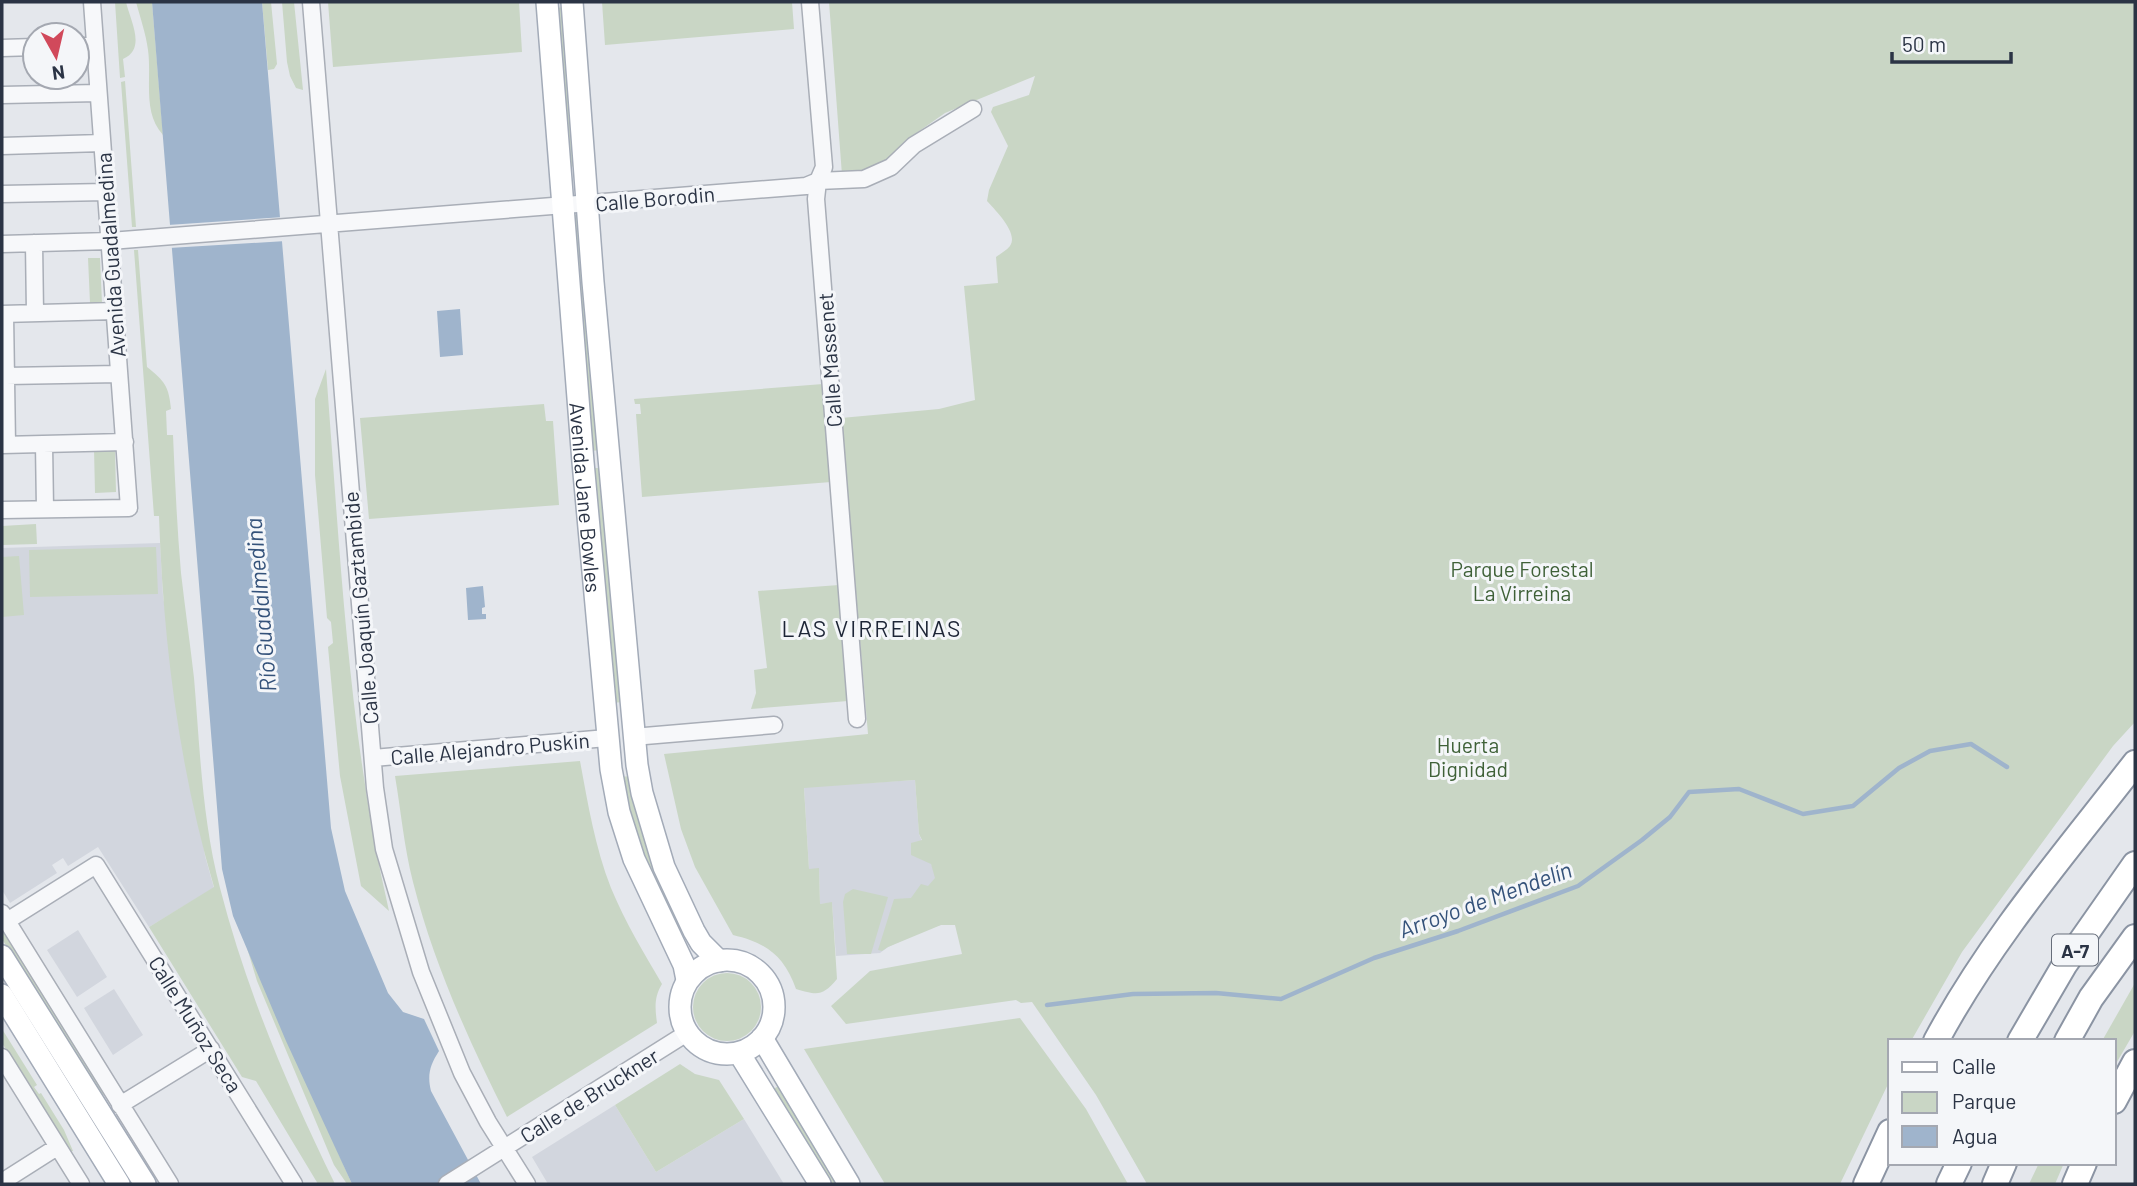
<svg xmlns="http://www.w3.org/2000/svg" width="2137" height="1186" font-family="Barlow,sans-serif">
<style>
.built{fill:#d2d6de}
.green{fill:#c9d6c5}
.water{fill:#9fb4cc}
.pier{fill:#e4e7ec}
.lines{fill:none;stroke-linecap:round;stroke-linejoin:round}
.stream{stroke:#9fb4cc;stroke-width:4.5}
.minor-casing{stroke:#a9aeb7;stroke-width:19}
.major-casing{stroke:#a3abb8;stroke-width:24}
.highway-casing{stroke:#8b94a3;stroke-width:28}
.minor{stroke:#f7f8fa;stroke-width:16}
.major{stroke:#fff;stroke-width:21}
.highway{stroke:#fff;stroke-width:24}
.labels{text-anchor:middle;dominant-baseline:central;stroke-width:6;stroke-linejoin:round;paint-order:stroke}
.shield{fill:#f4f6f9;stroke:#676e7b;stroke-width:2}
.shield-label{font-size:19px;font-weight:bold;fill:#2b3445}
.street-label{font-size:21px;fill:#2b3445;stroke:#f4f6f9}
.park-label{font-size:21px;fill:#3f6138;stroke:#f4f6f9}
.water-label{font-size:23px;font-style:italic;fill:#34527a;stroke:#f4f6f9}
.neighbourhood-label{font-size:23px;letter-spacing:2px;fill:#1d2536;stroke:#f4f6f9}
</style>
<rect width="100%" height="100%" fill="#e4e7ec"/>
<path class="built" d="M 160,543 L 163,596 L 205,856 L 214,888 L 149,927 L 98,847 L 68,866 L 63,858 L 52,865 L 57,873 L 10,903 L 2,890 L 2,548 Z
M 915,780 L 919,834 L 956,925 L 941,925 L 930,928 L 888,947 L 880,953 L 836,956 L 832,903 L 820,904 L 819,869 L 809,869 L 804,787 Z
M 78,930 L 107,977 L 77,997 L 47,950 Z
M 114,989 L 143,1035 L 113,1055 L 84,1008 Z
M 615,1105 L 656,1172 L 744,1119 L 784,1184 L 548,1184 L 532,1157 Z"/>
<path class="green" d="M 115,2 L 126,2 C 130,20 147,49 123,59 L 125,77 L 120,78 Z
M 136,2 L 152,2 L 163,135 C 142,112 152,79 148,50 C 146,34 140,17 136,2 Z
M 262,2 L 271,2 L 277,64 L 274,69 L 268,70 Z
M 282,2 L 294,2 L 303,90 L 296,88 L 290,76 L 287,62 Z
M 328,2 L 519,2 L 522,52 L 333,67 Z
M 602,2 L 792,2 L 794,29 L 605,45 Z
M 829,2 L 2135,2 L 2135,722 L 2113,746 L 1962,952 L 1911,1041 L 1890,1041 L 1890,1080 L 1840,1184 L 1147,1184 L 1096,1095 L 1032,1002 L 1021,1003 L 1016,1000 L 846,1024 L 831,1006 L 870,971 L 962,954 L 955,925 L 941,925 L 888,947 L 882,951 L 878,950 L 894,899 L 911,898 L 921,884 L 928,886 L 935,878 L 931,864 L 911,855 L 911,843 L 922,840 L 919,834 L 915,780 L 804,788 L 809,869 L 819,868 L 820,904 L 832,902 L 837,979 C 822,997 817,995 796,989 C 784,956 767,943 733,935 L 695,867 L 681,829 L 664,754 L 868,734 L 841,418 L 939,409 L 975,400 L 964,286 L 998,283 L 996,257 C 1000,254 1007,250 1010,246 C 1019,233 995,210 987,201 L 989,190 L 1008,146 L 991,112 L 993,107 L 1029,95 L 1035,76 L 945,113 L 905,141 L 891,159 L 871,170 L 842,175 Z
M 564,7 L 577,166 L 569,167 L 556,8 Z
M 125,81 L 136,227 L 132,227 L 121,82 Z
M 579,214 L 600,450 L 592,451 L 573,219 L 575,215 Z
M 134,250 L 138,250 L 147,367 C 165,381 169,387 171,409 L 166,411 L 167,435 L 173,435 C 175,481 177,527 181,573 C 185,608 190,643 194,678 C 200,749 202,819 220,888 C 247,992 288,1088 335,1184 L 318,1184 L 256,1081 L 242,1077 L 149,927 L 214,887 C 179,768 163,641 159,516 L 154,516 Z
M 88,258 L 100,258 L 102,303 L 90,303 Z
M 326,369 C 340,550 348,734 389,911 L 361,886 L 340,776 L 328,647 L 333,643 L 331,622 L 327,618 L 315,475 L 315,399 Z
M 823,384 L 831,482 L 642,497 L 636,414 L 641,414 L 640,404 L 635,404 L 634,399 Z
M 544,404 L 546,421 L 553,421 L 559,505 L 369,519 L 360,418 Z
M 94,449 L 115,449 L 116,492 L 95,493 Z
M 593,468 L 602,468 L 622,702 L 613,703 Z
M 36,524 L 37,544 L 2,545 L 2,526 Z
M 156,547 L 158,594 L 30,597 L 29,550 Z
M 19,556 L 24,615 L 2,617 L 2,557 Z
M 839,585 L 848,701 L 751,709 L 756,693 L 754,670 L 767,668 L 758,591 Z
M 580,761 C 588,804 595,847 611,888 C 625,922 644,953 662,984 C 654,997 655,1008 657,1023 L 507,1117 C 469,1041 434,965 413,882 C 404,847 401,811 395,776 Z
M 630,776 L 642,831 L 654,865 L 685,928 L 678,932 C 650,883 634,832 621,777 Z
M 853,889 L 888,897 L 871,954 L 847,954 L 843,902 L 845,894 Z
M 2,922 L 108,1092 L 100,1097 L 2,939 Z
M 247,948 L 352,1184 L 347,1184 L 334,1165 L 257,981 Z
M693 1007a34 34 0 1 1 68 0a34 34 0 1 1-68 0Z
M 2135,983 L 2135,1031 L 2114,1067 L 2114,1041 L 2102,1041 Z
M 1020,1018 L 1086,1109 L 1128,1184 L 885,1184 L 804,1049 Z
M 2,1029 L 37,1085 L 34,1087 L 39,1094 L 41,1093 L 64,1130 L 73,1151 L 70,1152 L 2,1043 Z
M 680,1064 L 695,1074 L 719,1080 L 744,1119 L 656,1172 L 615,1105 Z
M 780,1085 L 840,1184 L 829,1184 L 772,1090 Z
M 2039,1163 L 2064,1163 L 2055,1184 L 2029,1184 Z"/>
<path class="water" d="M 152,2 L 262,2 L 331,828 L 345,891 L 388,993 L 403,1012 L 424,1019 L 439,1051 C 430,1065 427,1075 431,1091 L 481,1184 L 352,1184 L 286,1041 L 233,916 L 222,869 Z
M 460,309 L 463,355 L 440,357 L 437,311 Z
M 483,586 L 485,607 L 482,608 L 482,614 L 486,614 L 486,619 L 468,620 L 466,588 Z"/>
<path class="pier" d="M 284,217 L 286,241 L 169,248 L 168,225 Z"/>
<g class="lines">
<path class="stream" d="M 1047,1005 L 1133,994 L 1216,993 L 1281,999 L 1374,958 L 1458,931 L 1578,886 L 1642,840 L 1670,817 L 1689,792 L 1739,789 L 1803,814 L 1853,806 L 1899,768 L 1930,751 L 1971,744 L 2007,767"/>
<g class="minor-casing">
<path id="minor" d="M 311,2 L 375,788 L 384,849 L 421,972 L 462,1073 L 488,1122 L 527,1184
M 810,2 L 824,167 L 818,181 L 816,199 L 857,719
M 77,46 L 95,46
M 2,48 L 35,47
M 2,95 L 98,93
M 2,146 L 102,143
M 2,194 L 106,192
M 34,243 L 35,313
M 2,244 L 110,241 L 806,186 L 818,181 L 864,179 L 891,167 L 914,145 L 973,109
M 2,314 L 115,311
M 5,314 L 7,445
M 6,376 L 119,374
M 44,444 L 45,509
M 2,445 L 125,442
M 2,510 L 129,508 L 92,2
M 633,737 L 774,725
M 373,758 L 607,738
M 2,913 L 170,1184
M 7,921 L 96,865 L 294,1184
M 2,1057 L 81,1184
M 120,1105 L 211,1049
M 2,1182 L 57,1147
M 447,1184 L 687,1033"/>
</g>
<g class="major-casing">
<g id="major">
<path id="s1" d="M 547,2 L 583,462 L 611,769 L 619,812 L 634,859 L 684,965 L 687,980"/>
<path d="M 572,2 L 593,282 L 637,765 L 642,793 L 664,867 L 694,931 L 701,943 L 719,961"/>
<path d="M 2,956 L 145,1184"/>
<circle cx="727" cy="1007" r="47"/>
<path d="M 2,995 L 119,1184"/>
<path d="M 762,1038 L 849,1184"/>
<path d="M 739,1053 L 820,1184"/>
</g>
</g>
<g class="highway-casing">
<path id="highway" d="M 1936,1041 C 1990,940 2066,852 2135,763
M 2020,1041 L 2065,964 L 2135,864
M 2067,1041 L 2091,998 L 2135,937
M 2114,1101 L 2135,1062
M 1866,1184 L 1890,1132
M 1949,1184 L 1959,1163
M 1995,1184 L 2004,1163
M 2075,1184 L 2084,1163"/>
</g>
<use href="#minor" class="minor"/>
<use href="#major" class="major"/>
<use href="#highway" class="highway"/>
</g>
<g class="labels">
<rect class="shield" x="2052" y="934.5" width="46" height="31" rx="5"/>
<g class="shield-label">
<text x="2075" y="950">A-7</text>
</g>
<g class="street-label">
<text transform="translate(655 198) rotate(-5)">Calle Borodin</text>
<text transform="translate(110 255) rotate(-94)">Avenida Guadalmedina</text>
<text transform="translate(829 360) rotate(-94)">Calle Massenet</text>
<text stroke="none"><textPath href="#s1" startOffset="497">Avenida Jane Bowles</textPath></text>
<text transform="translate(360 608) rotate(-95)">Calle Joaquín Gaztambide</text>
<text transform="translate(490 748) rotate(-5)">Calle Alejandro Puskin</text>
<text transform="translate(196 1024) rotate(58)">Calle Muñoz Seca</text>
<text transform="translate(589 1095) rotate(-32)">Calle de Bruckner</text>
</g>
<g class="park-label">
<text x="1522" y="568">Parque Forestal<tspan x="1522" dy="24">La Virreina</tspan></text>
<text x="1468" y="744">Huerta<tspan x="1468" dy="24">Dignidad</tspan></text>
</g>
<g class="water-label">
<text transform="translate(260 605) rotate(-95)">Río Guadalmedina</text>
<text transform="translate(1485 899) rotate(-20)">Arroyo de Mendelín</text>
</g>
<g class="neighbourhood-label">
<text x="872" y="628">LAS VIRREINAS</text>
</g>
</g>
<rect width="2137" height="1186" fill="none" stroke="#2b3445" stroke-width="7"/>
<rect x="1888" y="1039" width="228" height="126" fill="#f4f6f9" stroke="#a4a8b1" stroke-width="2"/>
<rect x="1902" y="1062" width="35" height="10" fill="#ffffff" stroke="#a4a8b1" stroke-width="2"/>
<text x="1952" y="1074" font-size="21" fill="#2b3445">Calle</text>
<rect x="1902" y="1092" width="35" height="21" fill="#c9d6c5" stroke="#a4a8b1" stroke-width="2"/>
<text x="1952" y="1109" font-size="21" fill="#2b3445">Parque</text>
<rect x="1902" y="1126" width="35" height="21" fill="#9fb4cc" stroke="#a4a8b1" stroke-width="2"/>
<text x="1952" y="1144" font-size="21" fill="#2b3445">Agua</text>
<g transform="translate(56 56) rotate(172)"><circle r="33" fill="#f4f6f9" stroke="#a4a8b1" stroke-width="2"/>
<path d="M0-5L12 26L0 18L-12 26Z" fill="#d1495b"/>
<text y="-10" font-size="19" font-weight="bold" text-anchor="middle" fill="#2b3445">N</text>
</g>
<path d="M1892 52v10h119v-10" fill="none" stroke="#2b3445" stroke-width="3.5"/>
<text x="1902" y="52" font-size="21" fill="#2b3445" stroke="#f4f6f9" stroke-width="5" paint-order="stroke">50 m</text>
</svg>
